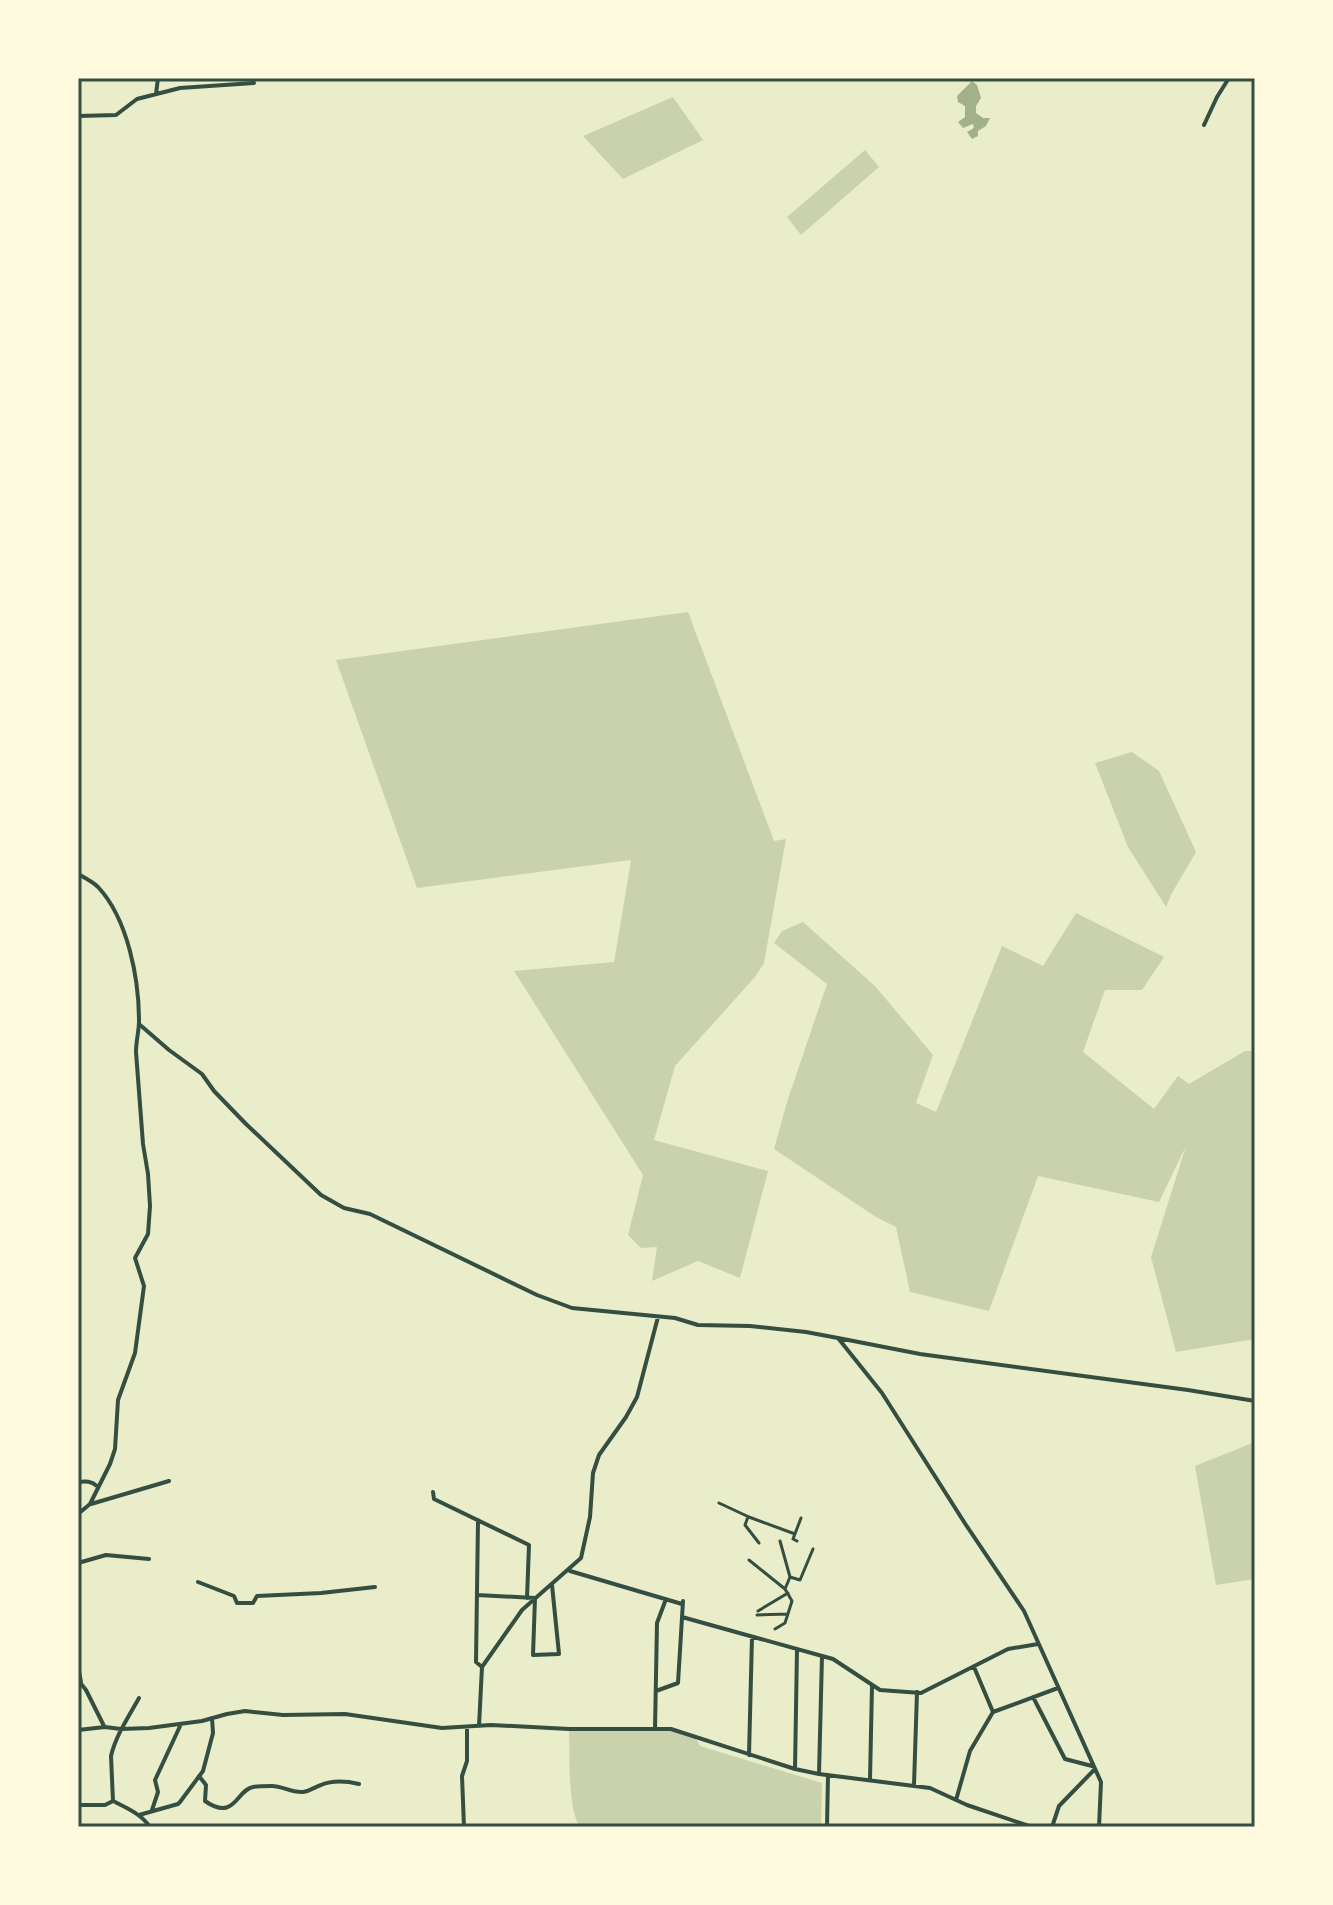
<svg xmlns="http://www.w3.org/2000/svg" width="1333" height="1905" font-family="'Work Sans',sans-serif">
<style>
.green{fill:#cad2ad}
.water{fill:#a3b18a}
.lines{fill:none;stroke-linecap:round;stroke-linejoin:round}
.pedestrian{stroke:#344e41;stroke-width:3}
.minor{stroke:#344e41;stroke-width:4}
.neatline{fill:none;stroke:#344e41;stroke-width:3}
</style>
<rect width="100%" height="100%" fill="#e9edc9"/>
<path class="green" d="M 673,97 L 703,140 L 623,179 L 583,136 Z
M 865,150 L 879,167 L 801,235 L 787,217 Z
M 688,612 L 774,841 L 786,839 L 764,963 L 755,977 L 675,1066 L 654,1140 L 768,1171 L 740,1278 L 698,1261 L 652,1281 L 657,1247 L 641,1248 L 628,1235 L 643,1175 L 514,971 L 614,962 L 631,860 L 417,888 L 336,660 Z
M 1132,752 L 1159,771 L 1196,852 L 1172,893 L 1166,907 L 1128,847 L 1095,763 Z
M 1076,913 L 1164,957 L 1142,990 L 1105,990 L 1083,1052 L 1154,1109 L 1178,1076 L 1189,1084 L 1245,1051 L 1255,1051 L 1255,1339 L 1176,1352 L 1151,1257 L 1186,1146 L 1159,1202 L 1038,1176 L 989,1311 L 910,1292 L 896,1227 L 876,1217 L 774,1149 L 787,1102 L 827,984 L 774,943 L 782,931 L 803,922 L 875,986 L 933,1055 L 916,1103 L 936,1112 L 1002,946 L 1043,966 Z
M 1255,1442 L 1255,1579 L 1216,1585 L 1195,1466 Z
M 569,1729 L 671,1729 L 694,1735 L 700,1746 L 822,1783 L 821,1827 L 580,1827 C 567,1808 570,1753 569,1729 Z"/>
<path class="water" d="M 972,81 L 977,85 L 981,98 L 976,106 L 976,113 L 983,118 L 990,118 L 986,126 L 978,131 L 978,136 L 972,139 L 967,132 L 974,128 L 973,124 L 963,128 L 958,122 L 965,117 L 965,106 L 958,102 L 957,96 Z"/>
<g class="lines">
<path class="pedestrian" d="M 719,1503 L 749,1517 L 795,1534
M 748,1517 L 745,1525 L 759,1543
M 780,1541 L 790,1577 L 785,1589
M 797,1541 L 793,1539 L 801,1518
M 749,1560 L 785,1589 L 792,1601 L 785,1623 L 775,1629
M 790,1577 L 800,1580 L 813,1549
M 758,1611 L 788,1593
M 757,1615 L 788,1614"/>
<path class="minor" d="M 156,94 L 158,78
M 78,116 L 116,115 L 137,99 L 180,88 L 254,83
M 1204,125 L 1217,97 L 1229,78
M 78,874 C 85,878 93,882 98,887 C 128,919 139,979 139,1021 C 139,1031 136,1041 136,1052 L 143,1144 L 148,1174 L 150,1206 L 148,1234 L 135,1258 L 144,1286 L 135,1353 L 118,1400 L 115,1449 L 110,1464 L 90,1504 L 78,1514
M 139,1024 L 169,1050 L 202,1074 L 214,1091 L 245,1123 L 321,1195 L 344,1208 L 370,1214 L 537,1295 L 572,1308 L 675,1318 L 698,1325 L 750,1326 L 806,1332 L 838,1338 L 882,1393 L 966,1525 L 1024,1611 L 1101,1782 L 1099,1827
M 838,1338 L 920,1354 L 1188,1390 L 1255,1401
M 78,1482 C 86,1481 91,1481 97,1486
M 433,1492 L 434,1499 L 529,1545 L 527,1598
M 91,1504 L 169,1481
M 478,1520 L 476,1662 L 482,1667
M 78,1563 L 106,1555 L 149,1559
M 570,1571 L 682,1604
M 198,1582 L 234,1596 L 237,1603 L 253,1603 L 257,1596 L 321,1593 L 375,1587
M 477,1595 L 535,1598 L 533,1655 L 559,1654 L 552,1585
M 682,1617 L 833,1659 L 880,1690 L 921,1693 L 1008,1649 L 1038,1644
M 78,1666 L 81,1682
M 974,1667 L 993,1712
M 78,1680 L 86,1690 L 104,1726
M 656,1691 L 678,1683 L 683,1601
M 1033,1697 L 1065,1759 L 1092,1766
M 139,1698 C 129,1716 116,1735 111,1756 L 113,1801 C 127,1808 141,1814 150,1827
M 479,1726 L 482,1667 L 522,1610 L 581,1558 L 590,1517 L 593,1473 L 599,1455 L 626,1417 L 637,1397 L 658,1317
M 655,1729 L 657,1623 L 666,1599
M 78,1730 L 105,1727 L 121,1729 L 149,1728 L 202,1721 L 227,1714 L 245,1711 L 283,1715 L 345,1714 L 442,1728 L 491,1725 L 569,1729 L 671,1729 L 795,1769 L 819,1774 L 930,1788 L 967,1805 L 1032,1827
M 749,1755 L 752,1637
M 795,1769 L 797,1649
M 819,1774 L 822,1656
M 199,1776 L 206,1785 L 205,1801 C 235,1822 236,1790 253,1787 C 258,1786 267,1786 272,1786 C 282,1786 292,1793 303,1792 C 310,1791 315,1787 321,1785 C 333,1780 346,1781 359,1784
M 870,1779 L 872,1686
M 914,1785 L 917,1692
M 956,1800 L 970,1751 L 993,1712 L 1058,1688
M 78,1805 L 105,1805 L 113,1801
M 152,1810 L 158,1792 L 155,1780 L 181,1724
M 139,1815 L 178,1804 L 180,1802 L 203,1771 L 213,1733 L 212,1718
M 464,1827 L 462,1776 L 467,1761 L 467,1727
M 827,1827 L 828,1775
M 1052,1827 L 1059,1806 L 1094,1770"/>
</g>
<rect width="1333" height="1905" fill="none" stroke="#fefae0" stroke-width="160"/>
<rect x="80" y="80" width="1173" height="1745" class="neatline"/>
</svg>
